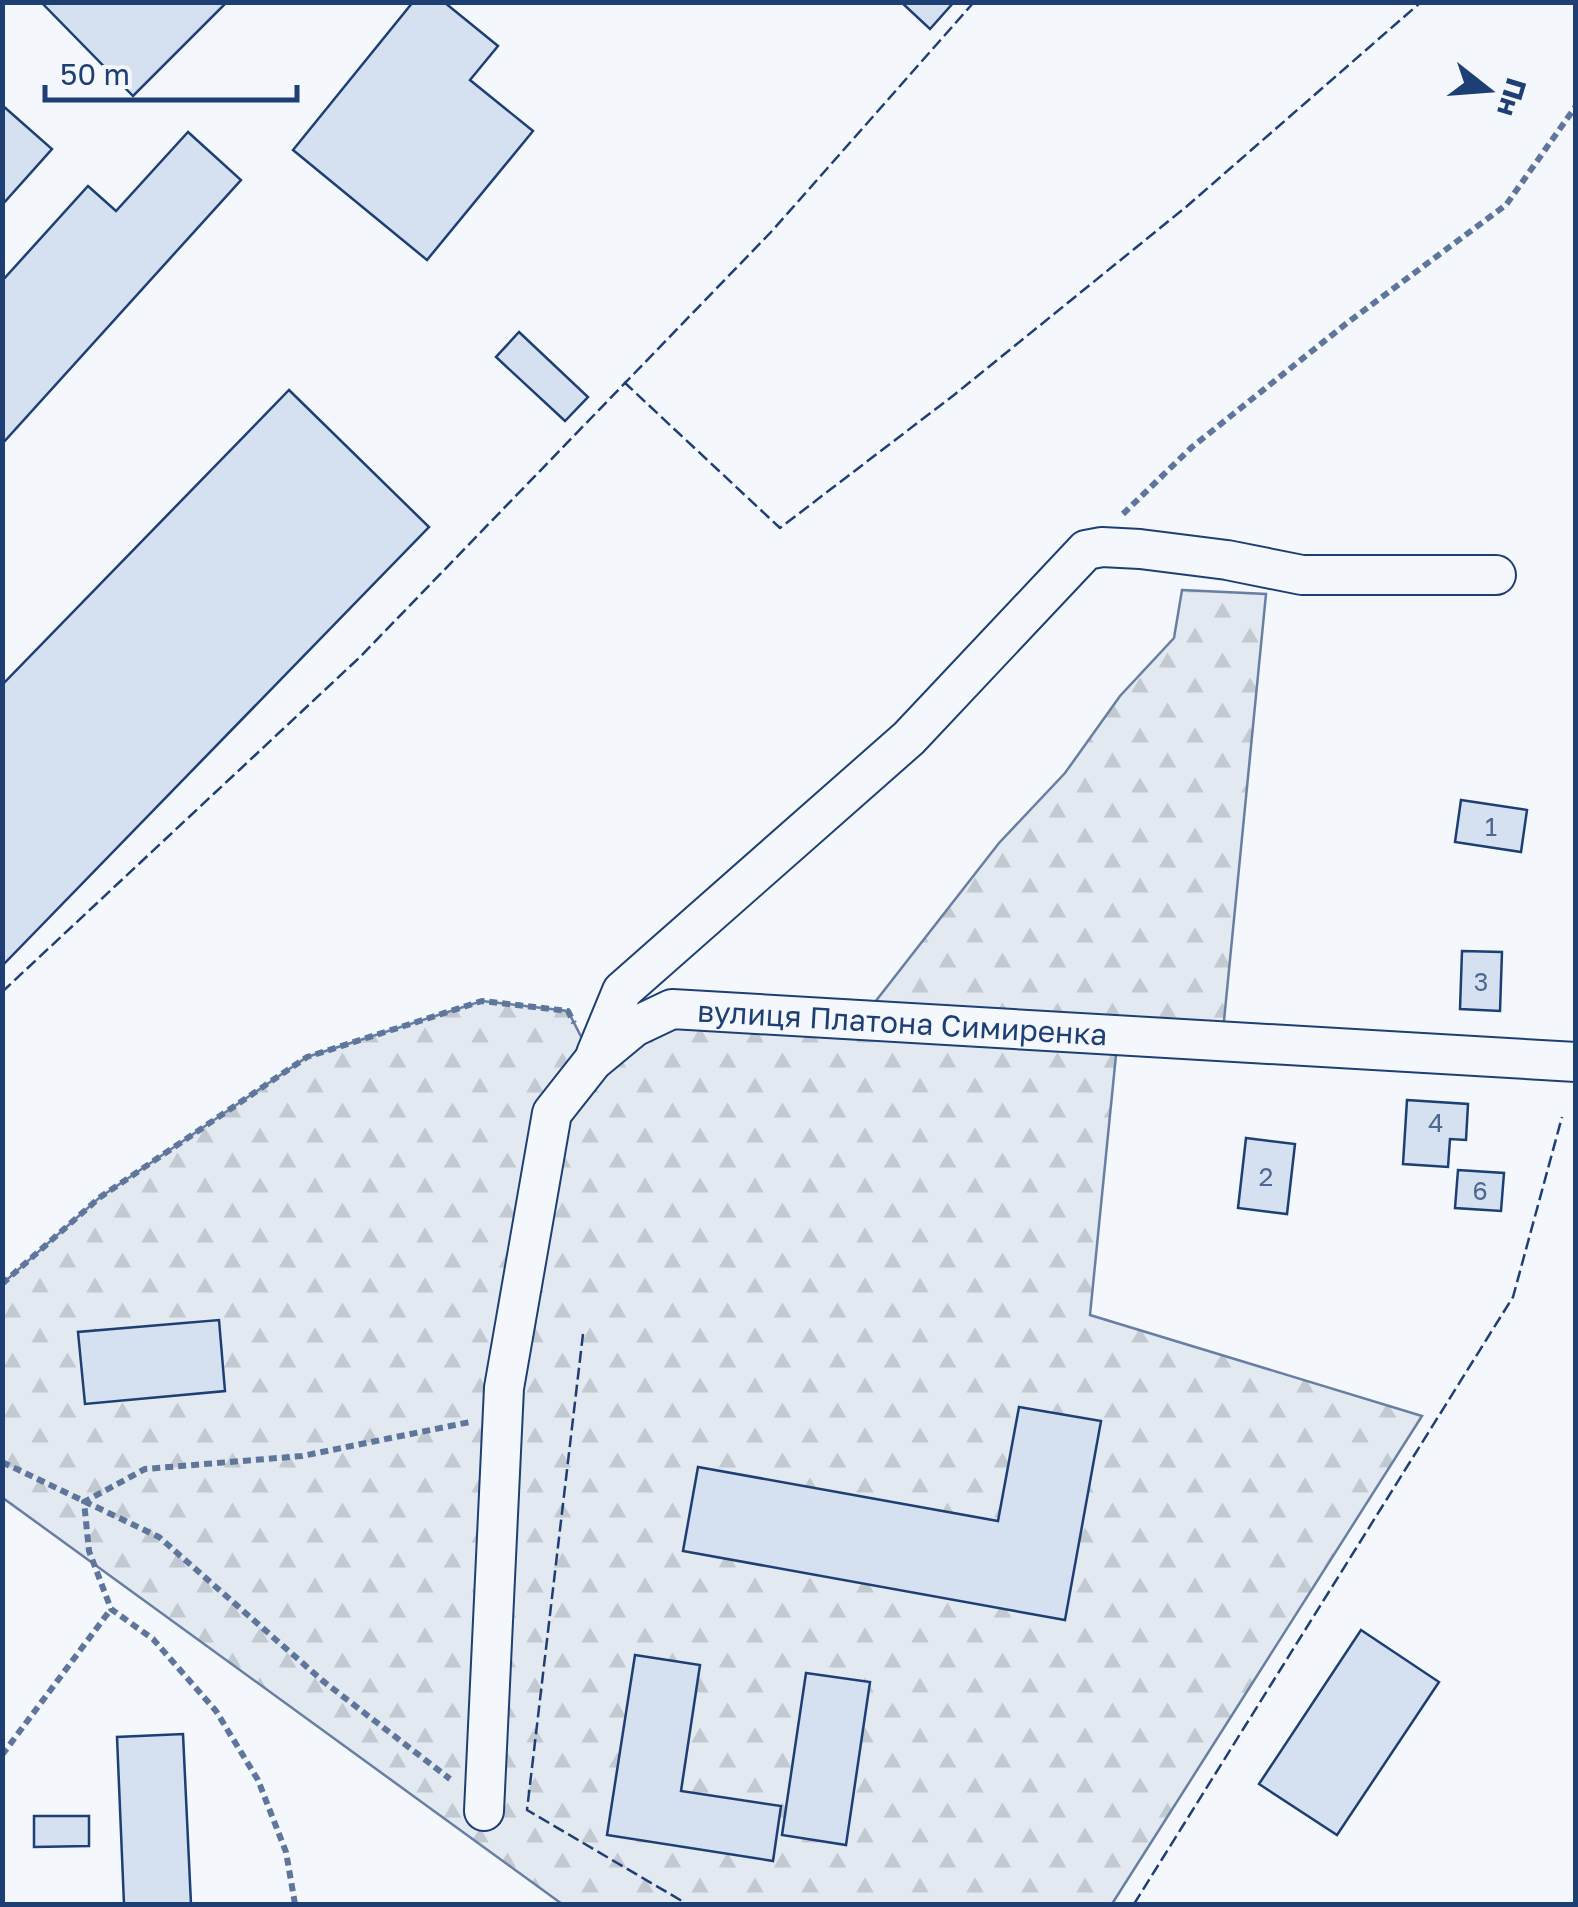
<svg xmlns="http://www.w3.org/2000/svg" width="1578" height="1907" font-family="'Golos Text',sans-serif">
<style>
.forest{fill:url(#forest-firs);stroke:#687fa3;stroke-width:2.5}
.building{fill:#d5e0f0;stroke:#1d3f73;stroke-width:2.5}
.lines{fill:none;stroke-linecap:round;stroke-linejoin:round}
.minor-casing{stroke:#1d3f73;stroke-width:42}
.path{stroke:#5e769c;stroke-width:6;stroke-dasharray:8 5;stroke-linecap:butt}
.minor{stroke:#f4f7fb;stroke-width:38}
.fence{stroke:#1d3f73;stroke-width:2.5;stroke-dasharray:12 5;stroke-linecap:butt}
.labels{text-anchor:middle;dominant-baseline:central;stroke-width:8;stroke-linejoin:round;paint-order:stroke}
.number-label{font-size:25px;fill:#4b6792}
.street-label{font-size:30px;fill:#1d3f73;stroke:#f4f7fb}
</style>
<defs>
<pattern id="forest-firs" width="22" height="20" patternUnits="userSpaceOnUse" patternTransform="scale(2.5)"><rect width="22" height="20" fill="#e3e9f0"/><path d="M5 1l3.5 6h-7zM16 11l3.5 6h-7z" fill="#c2c9d1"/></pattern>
</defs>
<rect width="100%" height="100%" fill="#f4f7fb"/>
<path class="forest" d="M 1182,590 L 1266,594 L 1222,1041 L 1118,1035 L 1090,1315 L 1422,1416 L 1112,1904 L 562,1904 L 3,1498 L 2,1284 L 99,1198 L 307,1057 L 482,1001 L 568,1011 L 593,1060 L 634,1027 L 861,1020 L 999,843 L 1065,773 L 1120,696 L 1174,638 Z"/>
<path class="building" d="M 41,2 L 227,2 L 133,96 Z
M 413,2 L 444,2 L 498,46 L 470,80 L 533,131 L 427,260 L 293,150 Z
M 901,2 L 954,2 L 930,29 Z
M 2,105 L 52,149 L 2,205 Z
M 188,132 L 241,180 L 2,444 L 2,281 L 88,186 L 116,211 Z
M 519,332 L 588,397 L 565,421 L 496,357 Z
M 289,390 L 429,527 L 2,966 L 2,685 Z
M 1461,800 L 1527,810 L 1521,852 L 1455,842 Z
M 1462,951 L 1502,952 L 1500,1011 L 1460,1009 Z
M 1407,1100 L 1468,1104 L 1466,1140 L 1450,1139 L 1448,1167 L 1403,1164 Z
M 1246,1138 L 1295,1144 L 1287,1214 L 1238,1208 Z
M 1458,1170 L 1504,1173 L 1501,1211 L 1455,1208 Z
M 219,1320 L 225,1391 L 85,1404 L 78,1332 Z
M 1019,1407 L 1101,1421 L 1065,1620 L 683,1551 L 698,1467 L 998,1521 Z
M 1361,1630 L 1439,1682 L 1337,1835 L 1259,1784 Z
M 635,1655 L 700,1665 L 681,1791 L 781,1806 L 773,1861 L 607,1835 Z
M 806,1673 L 870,1682 L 846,1845 L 782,1835 Z
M 183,1734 L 191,1904 L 124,1904 L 117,1737 Z
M 34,1816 L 89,1816 L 89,1846 L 34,1847 Z"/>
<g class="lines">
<g class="minor-casing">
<g id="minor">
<path d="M 596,1054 L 622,991 L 909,738 L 1086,550 L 1102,547 L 1140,549 L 1227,560 L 1302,575 L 1496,575"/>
<path id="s1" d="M 484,1811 L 504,1388 L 552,1113 L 593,1061 L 634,1027 L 672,1009 L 1576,1062"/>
</g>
</g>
<path class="path" d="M 1123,514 L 1192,447 L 1347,323 L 1506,205 L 1576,106
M 2,1284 L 99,1198 L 307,1057 L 482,1001 L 568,1011 L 574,1023
M 2,1462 L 159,1537 L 323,1681 L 450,1779
M 2,1755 L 111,1609
M 295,1904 L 286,1852 L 258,1780 L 216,1711 L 153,1639 L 111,1609 L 89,1551 L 84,1502 L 145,1469 L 302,1456 L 470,1422"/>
<use href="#minor" class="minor"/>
<path class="fence" d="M 624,382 L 780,528 L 954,395 L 1186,207 L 1421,2
M 2,992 L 360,657 L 772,231 L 974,2
M 583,1334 L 527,1810 L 687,1904
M 1134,1904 L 1513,1297 L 1562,1117"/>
</g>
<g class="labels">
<g class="number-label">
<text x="1491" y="826">1</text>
<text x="1481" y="981">3</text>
<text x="1436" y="1122">4</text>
<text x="1266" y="1176">2</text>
<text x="1480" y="1190">6</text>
</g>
<g class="street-label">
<text stroke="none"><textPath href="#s1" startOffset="1095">вулиця Платона Симиренка</textPath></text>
</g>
</g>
<rect width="1578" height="1907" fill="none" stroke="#1d3f73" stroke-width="10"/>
<g transform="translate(1488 90) rotate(107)" stroke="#f4f7fb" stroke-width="8" paint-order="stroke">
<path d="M0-8L18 38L0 25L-18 38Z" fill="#1d3f73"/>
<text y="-15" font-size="28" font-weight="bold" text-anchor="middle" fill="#1d3f73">Пн</text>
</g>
<path d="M45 85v15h252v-15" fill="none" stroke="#1d3f73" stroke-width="5"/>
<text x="60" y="85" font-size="30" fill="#1d3f73" stroke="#f4f7fb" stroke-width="8" paint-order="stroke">50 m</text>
</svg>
